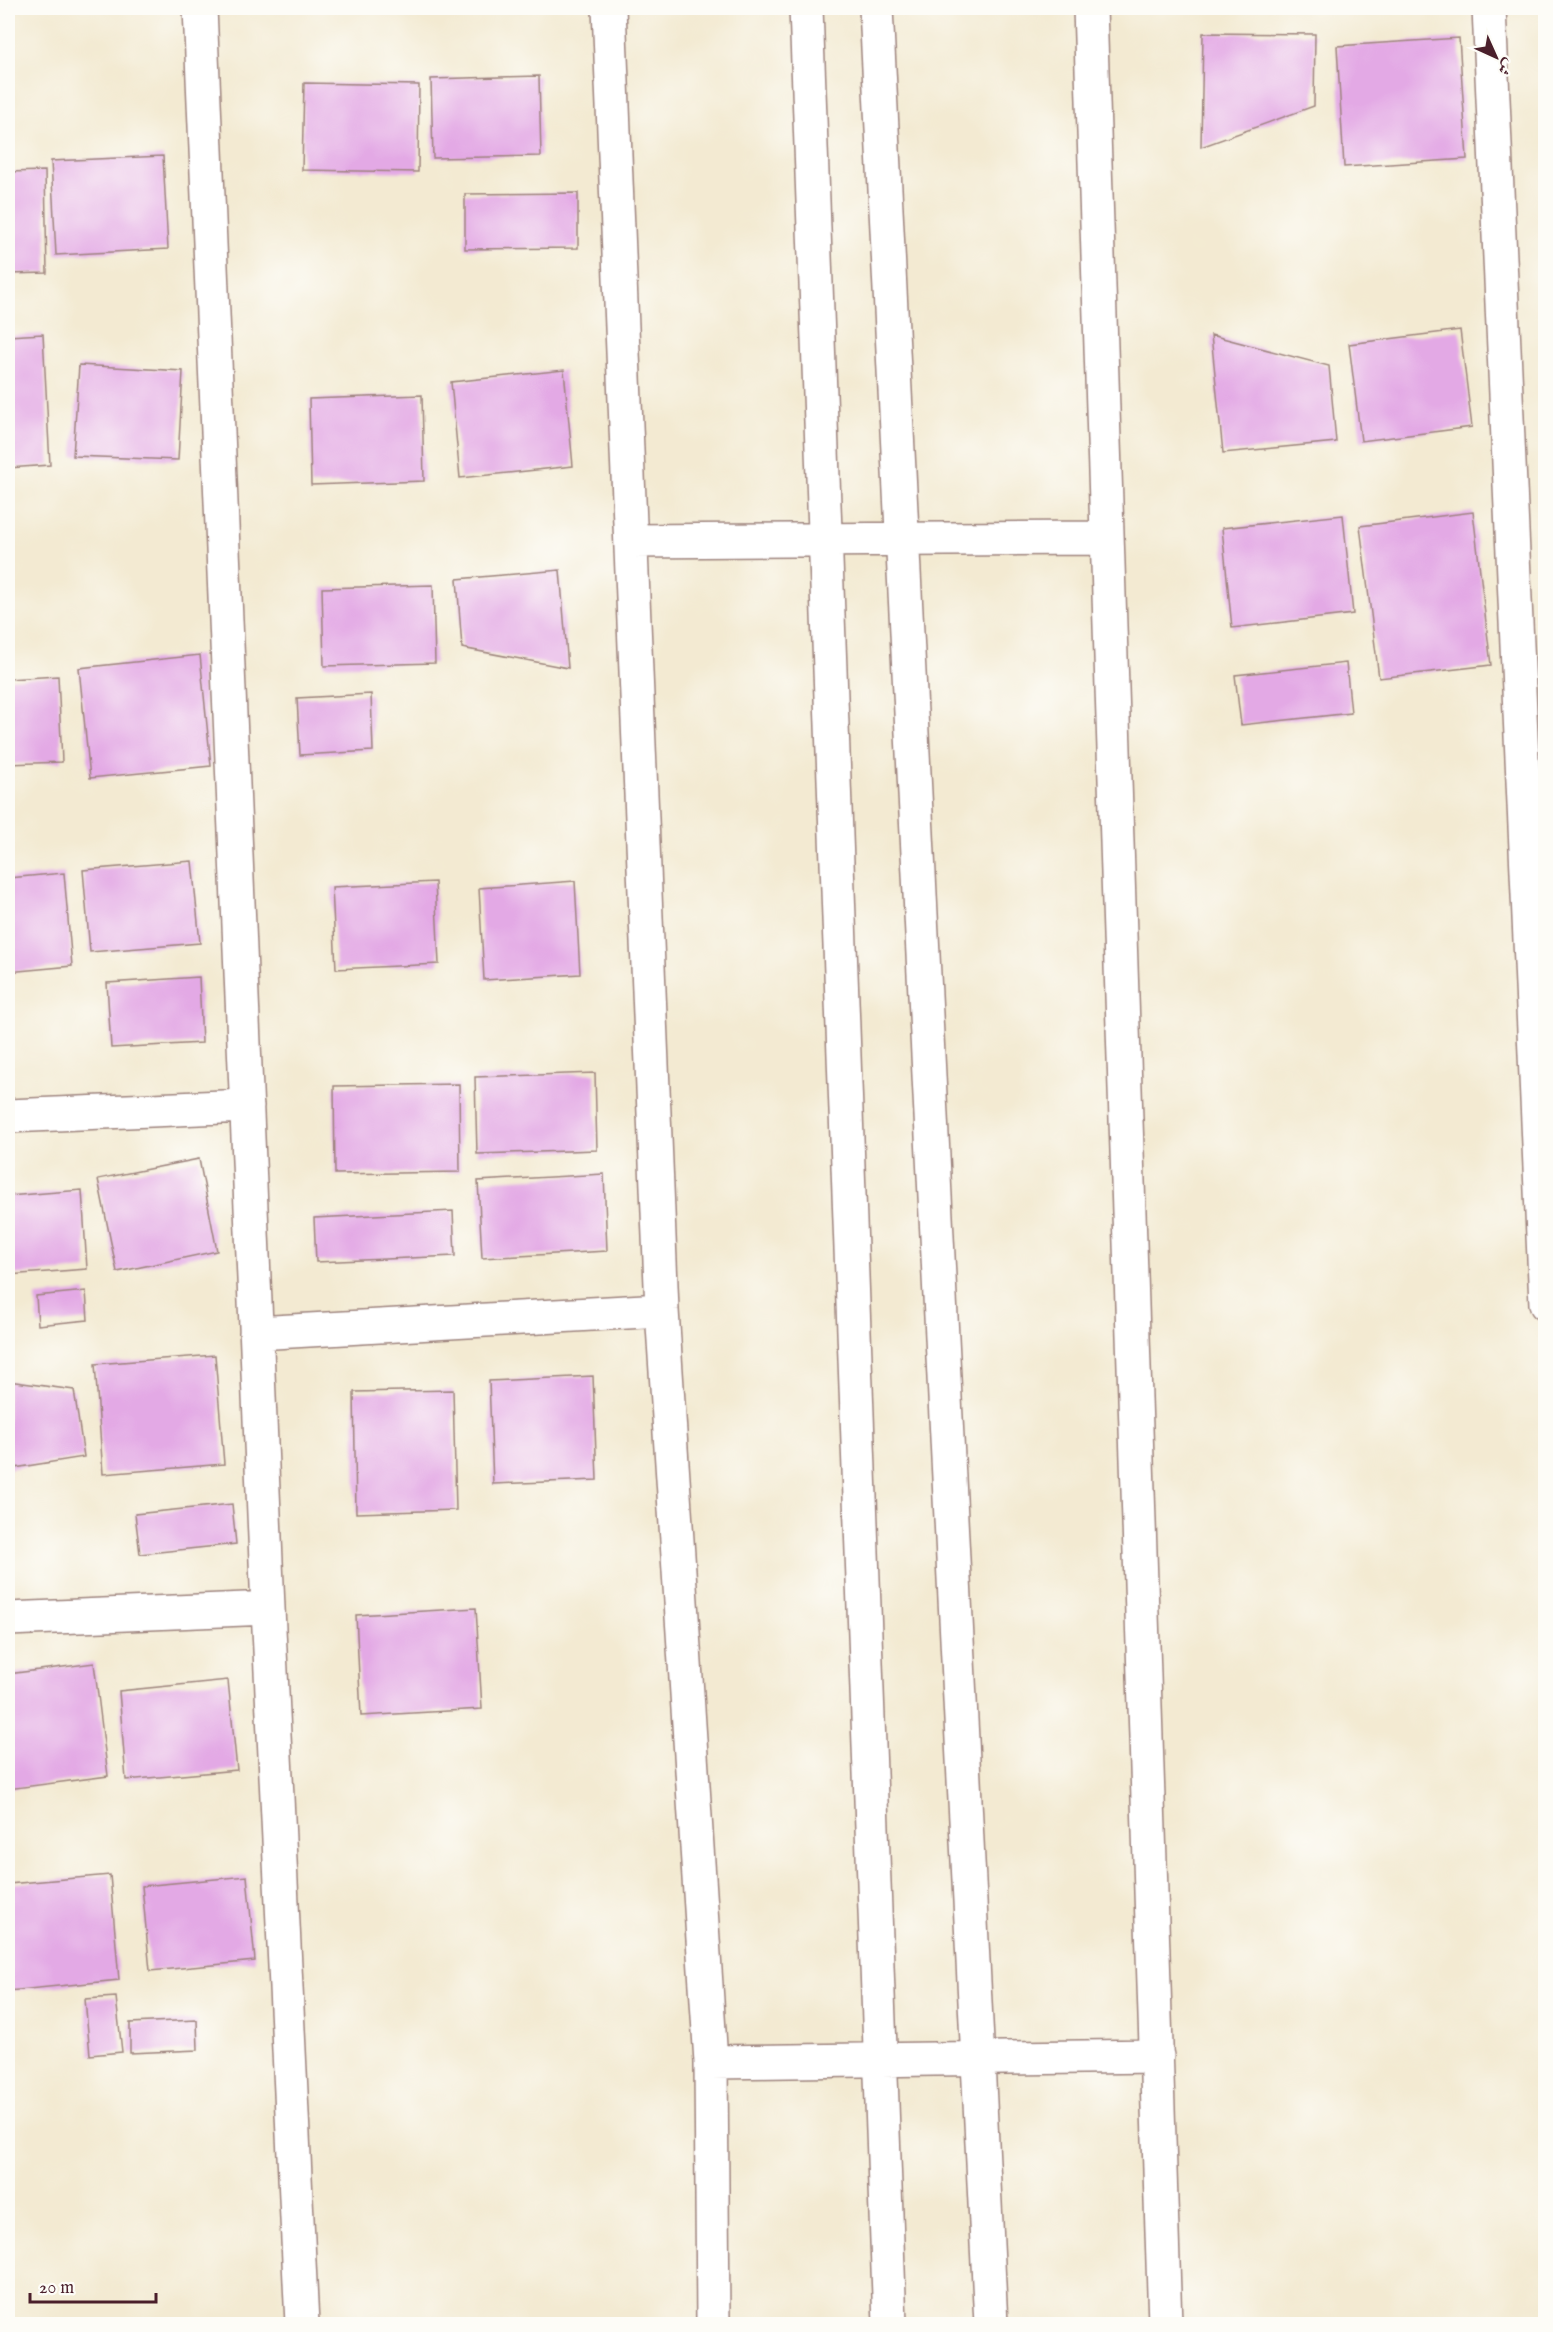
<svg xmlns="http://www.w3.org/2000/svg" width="1553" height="2332" font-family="'IM FELL English',Amiri,serif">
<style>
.building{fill:#e3a9e5}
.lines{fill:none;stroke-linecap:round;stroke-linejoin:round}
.street-casing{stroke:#9e847e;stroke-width:36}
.street{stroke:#fff;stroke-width:33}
</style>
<rect width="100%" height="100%" fill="#fdfcf7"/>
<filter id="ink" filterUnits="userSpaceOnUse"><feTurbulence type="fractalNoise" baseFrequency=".0167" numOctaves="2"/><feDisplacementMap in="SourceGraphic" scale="12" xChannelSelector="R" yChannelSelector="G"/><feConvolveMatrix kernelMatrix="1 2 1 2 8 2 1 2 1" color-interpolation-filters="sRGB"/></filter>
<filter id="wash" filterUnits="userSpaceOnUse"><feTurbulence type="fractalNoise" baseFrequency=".008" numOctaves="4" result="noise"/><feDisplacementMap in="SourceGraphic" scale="24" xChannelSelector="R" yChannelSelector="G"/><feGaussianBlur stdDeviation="1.35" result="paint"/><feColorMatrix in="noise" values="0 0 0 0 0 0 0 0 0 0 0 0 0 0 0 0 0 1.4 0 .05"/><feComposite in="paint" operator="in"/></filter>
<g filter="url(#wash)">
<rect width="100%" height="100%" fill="#f3ead2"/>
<g id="blocks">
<path class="building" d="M 1203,33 L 1315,34 L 1314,106 L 1201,147 Z
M 1459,38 L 1467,159 L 1344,167 L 1337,46 Z
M 539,76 L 541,156 L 433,158 L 431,79 Z
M 304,83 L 419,85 L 418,172 L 302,170 Z
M 163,156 L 168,249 L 56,255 L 51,161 Z
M 45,171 L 47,273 L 8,274 L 8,172 Z
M 578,193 L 578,248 L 465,249 L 465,194 Z
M 1460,330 L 1472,427 L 1361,441 L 1349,344 Z
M 43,334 L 50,465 L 8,468 L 8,336 Z
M 1211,335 L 1329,366 L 1336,442 L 1223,453 Z
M 79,365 L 183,371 L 178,460 L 73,456 Z
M 564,370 L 573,466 L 460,478 L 451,382 Z
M 422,395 L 424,481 L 311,485 L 309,399 Z
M 1473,512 L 1491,665 L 1379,678 L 1360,526 Z
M 1343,515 L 1353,614 L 1232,628 L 1222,528 Z
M 560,570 L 568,668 L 462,648 L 457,579 Z
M 433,585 L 435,663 L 324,666 L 322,588 Z
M 200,655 L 211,766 L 90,778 L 79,668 Z
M 1346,663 L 1351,713 L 1241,725 L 1235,675 Z
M 58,676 L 62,762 L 8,764 L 8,679 Z
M 371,694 L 373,751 L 300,755 L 297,698 Z
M 192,861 L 200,943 L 90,952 L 83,870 Z
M 64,873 L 72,966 L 8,972 L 8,878 Z
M 575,881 L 580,974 L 484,980 L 479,888 Z
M 435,882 L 439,964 L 336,969 L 332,887 Z
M 199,977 L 202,1043 L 111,1048 L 107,983 Z
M 595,1073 L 597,1150 L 477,1154 L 475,1077 Z
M 459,1084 L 460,1172 L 335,1174 L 334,1086 Z
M 199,1159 L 217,1251 L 117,1272 L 98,1179 Z
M 604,1174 L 607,1251 L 482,1258 L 478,1181 Z
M 82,1190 L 87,1269 L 8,1275 L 8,1196 Z
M 453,1211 L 455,1256 L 316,1262 L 314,1218 Z
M 86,1291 L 88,1320 L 38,1325 L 36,1296 Z
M 215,1355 L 224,1464 L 103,1474 L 95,1364 Z
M 593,1376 L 597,1480 L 493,1484 L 489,1381 Z
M 8,1381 L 74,1390 L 84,1457 L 8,1469 Z
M 453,1390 L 456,1510 L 356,1513 L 354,1392 Z
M 232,1504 L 236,1544 L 140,1554 L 135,1514 Z
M 476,1608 L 482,1709 L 361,1716 L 356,1615 Z
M 94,1663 L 108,1776 L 8,1789 L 8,1674 Z
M 228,1680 L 237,1770 L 126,1780 L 119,1691 Z
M 110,1875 L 119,1980 L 8,1991 L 8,1884 Z
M 247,1876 L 255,1961 L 150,1971 L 142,1886 Z
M 116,1997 L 122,2052 L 90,2055 L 85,1999 Z
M 197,2020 L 198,2050 L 130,2053 L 130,2023 Z"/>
</g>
</g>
<g filter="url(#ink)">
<use href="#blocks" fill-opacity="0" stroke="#9e847e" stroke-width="1.5"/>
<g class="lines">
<g class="street-casing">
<path id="street" d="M 200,8 L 268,1608 L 302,2324
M 609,8 L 662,1310 L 711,2062 L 713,2324
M 806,8 L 890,2324
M 876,8 L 991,2324
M 1090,8 L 1165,2324
M 1489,8 L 1546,1304
M 631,541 L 1107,538
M 8,1116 L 247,1106
M 256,1333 L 662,1310
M 8,1619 L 268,1608
M 711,2062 L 1157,2056"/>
</g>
<use href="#street" class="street"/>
</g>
</g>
<rect width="1553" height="2332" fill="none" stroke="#fdfcf7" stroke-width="30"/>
<g transform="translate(1496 57) rotate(135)" stroke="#fdfcf7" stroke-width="4.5" paint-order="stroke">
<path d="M0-4.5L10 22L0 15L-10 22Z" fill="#4a1f2b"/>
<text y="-9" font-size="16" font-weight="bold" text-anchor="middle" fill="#4a1f2b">ش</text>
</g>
<path d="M30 2293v9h126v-9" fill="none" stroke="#4a1f2b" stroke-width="3"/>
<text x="39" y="2293" font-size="18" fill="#4a1f2b" stroke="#fdfcf7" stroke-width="4.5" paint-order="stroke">20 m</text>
</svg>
